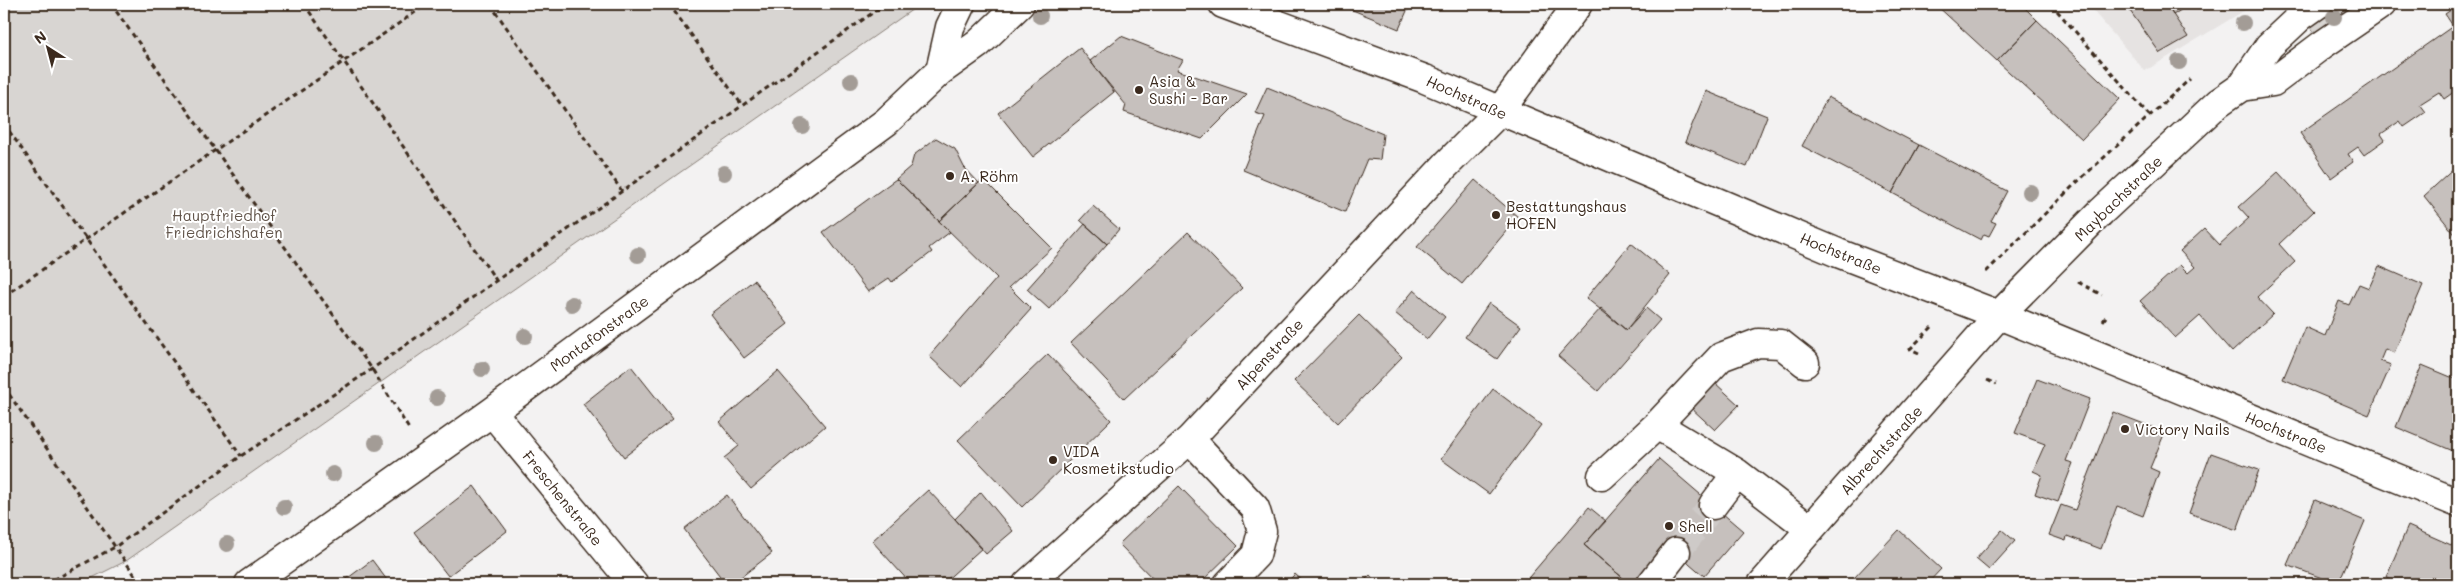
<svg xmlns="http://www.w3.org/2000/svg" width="2462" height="588" font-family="Mali,sans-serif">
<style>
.built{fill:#e6e3e2}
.green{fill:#d8d5d2;stroke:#8a8078}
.building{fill:#c6c0bd;stroke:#3b2a1e}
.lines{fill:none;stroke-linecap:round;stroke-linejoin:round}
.minor-tunnel{stroke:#cecac8;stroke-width:28;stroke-dasharray:28 14;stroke-linecap:butt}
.minor-casing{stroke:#3b2a1e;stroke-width:31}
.major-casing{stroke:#3b2a1e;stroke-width:31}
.path{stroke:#3b2a1e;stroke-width:3;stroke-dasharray:5 4;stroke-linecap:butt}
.minor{stroke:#fff;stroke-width:28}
.major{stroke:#fff;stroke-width:28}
.tree{fill:#a39c96}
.poi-dot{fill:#3b2a1e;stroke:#fff;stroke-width:2}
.labels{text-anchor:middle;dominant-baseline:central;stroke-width:4;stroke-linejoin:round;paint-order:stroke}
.poi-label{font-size:15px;fill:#3b2a1e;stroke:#fff;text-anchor:start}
.street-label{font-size:15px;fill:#3b2a1e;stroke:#fff}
.park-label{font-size:15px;fill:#62554b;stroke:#fff}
</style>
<rect width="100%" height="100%" fill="#f3f2f2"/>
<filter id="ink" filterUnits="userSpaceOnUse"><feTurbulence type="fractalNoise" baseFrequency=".02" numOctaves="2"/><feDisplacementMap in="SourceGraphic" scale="10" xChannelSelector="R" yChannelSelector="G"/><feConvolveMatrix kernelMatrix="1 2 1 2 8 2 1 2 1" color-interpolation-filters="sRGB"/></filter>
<g filter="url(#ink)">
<path class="built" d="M 2087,4 L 2255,4 L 2145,71 Z"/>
<path class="green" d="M 4,4 L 917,4 L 916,7 L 126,561 L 80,584 L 4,584 Z
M 2344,4 L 2360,4 L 2315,33 L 2310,26 Z"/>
<path class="building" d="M 1338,4 L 1410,4 L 1399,29 Z
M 1935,4 L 2021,4 L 2037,20 L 1997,61 Z
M 2125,4 L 2166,4 L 2188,37 L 2160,53 Z
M 2166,4 L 2190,4 L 2173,15 Z
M 2458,5 L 2458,89 L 2444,99 L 2439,92 L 2420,104 L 2426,112 L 2404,127 L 2400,121 L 2381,134 L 2385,140 L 2364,155 L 2358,147 L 2348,154 L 2353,162 L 2331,178 L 2300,133 L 2453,26 L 2445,14 Z
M 2037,20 L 2120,99 L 2082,139 L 1997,61 Z
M 1121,36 L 1183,60 L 1177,70 L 1247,94 L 1202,139 L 1124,112 L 1126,105 L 1090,61 Z
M 1080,48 L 1114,92 L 1033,157 L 998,113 Z
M 1267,87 L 1383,134 L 1380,160 L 1367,159 L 1345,212 L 1243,170 L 1265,116 L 1255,113 Z
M 1706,91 L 1767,116 L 1747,167 L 1685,142 Z
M 1828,97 L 1919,145 L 1892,193 L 1802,146 Z
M 936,138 L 955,149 L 964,167 L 979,183 L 939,221 L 896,179 L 911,166 L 914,155 Z
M 1919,145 L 2007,191 L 1991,221 L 1996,223 L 1989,236 L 1984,234 L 1981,240 L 1892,193 Z
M 2458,165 L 2458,236 L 2457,237 L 2424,196 Z
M 2278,172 L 2314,211 L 2279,244 L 2295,262 L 2257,297 L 2273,314 L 2232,352 L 2200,316 L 2175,338 L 2140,301 L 2180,265 L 2188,273 L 2195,267 L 2180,251 L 2204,229 L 2219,245 L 2249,218 L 2239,207 Z
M 896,179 L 950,232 L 929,248 L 932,252 L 892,282 L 889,278 L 868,292 L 823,232 Z
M 983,179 L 1052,248 L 1009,287 L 1031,309 L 962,387 L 929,356 L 997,278 L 939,221 Z
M 1475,180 L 1518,217 L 1462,284 L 1417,247 Z
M 1093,206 L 1119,229 L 1107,244 L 1080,220 Z
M 1085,224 L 1107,244 L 1049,309 L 1027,289 Z
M 1188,232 L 1242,288 L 1124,399 L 1071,343 Z
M 1631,243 L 1670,275 L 1626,330 L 1586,298 Z
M 2379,266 L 2423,285 L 2394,353 L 2385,349 L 2380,361 L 2391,365 L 2369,415 L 2283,379 L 2305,327 L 2325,336 L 2339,301 L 2349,305 L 2359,284 L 2369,288 Z
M 754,280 L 788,324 L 744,358 L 710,314 Z
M 1414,290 L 1445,317 L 1427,339 L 1395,313 Z
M 1489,303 L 1521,326 L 1497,359 L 1465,337 Z
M 1601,308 L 1626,330 L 1646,308 L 1660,320 L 1598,391 L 1558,356 Z
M 1359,315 L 1402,357 L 1338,423 L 1294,381 Z
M 1048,354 L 1111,420 L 1022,507 L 958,440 Z
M 2422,365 L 2458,380 L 2458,453 L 2396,427 Z
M 631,366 L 673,419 L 624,457 L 583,404 Z
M 778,371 L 825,426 L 751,489 L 724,458 L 739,446 L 719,422 Z
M 2037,379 L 2090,399 L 2066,461 L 2073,463 L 2058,502 L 2035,494 L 2042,475 L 2033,471 L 2045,444 L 2015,433 Z
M 1714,382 L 1739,405 L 1715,430 L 1690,407 Z
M 1493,389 L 1541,425 L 1489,494 L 1441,459 Z
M 2113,412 L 2165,432 L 2150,468 L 2159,472 L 2143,516 L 2117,506 L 2101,549 L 2067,536 L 2066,541 L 2049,535 L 2061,505 L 2075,510 Z
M 2211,453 L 2259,470 L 2237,530 L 2189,513 Z
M 1659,459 L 1743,531 L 1704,576 L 1667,544 L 1633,584 L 1630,584 L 1584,545 Z
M 474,486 L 507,531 L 448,576 L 414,532 Z
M 1179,486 L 1238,546 L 1199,584 L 1158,584 L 1119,544 Z
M 928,490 L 982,548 L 942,584 L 911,584 L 872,541 Z
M 981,492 L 1013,531 L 986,554 L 955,519 Z
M 727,495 L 772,553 L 732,584 L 726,584 L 684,529 Z
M 2315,500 L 2365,521 L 2338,584 L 2287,565 Z
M 1589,507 L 1606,521 L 1584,545 L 1623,578 L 1617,584 L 1523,584 Z
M 2408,526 L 2458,548 L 2458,571 L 2452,584 L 2403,584 L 2386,577 Z
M 1899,530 L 1941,569 L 1927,584 L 1861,584 L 1854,578 Z
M 2002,530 L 2015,541 L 1989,570 L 1976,559 Z
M 372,560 L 390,584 L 340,584 Z
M 1295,574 L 1306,584 L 1285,584 Z
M 1370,575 L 1378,584 L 1361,584 Z
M 438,577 L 443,584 L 428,584 Z
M 584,579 L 588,584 L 577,584 Z"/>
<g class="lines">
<path class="minor-tunnel" d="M 1676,552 L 1713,505"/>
<g class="minor-casing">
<path id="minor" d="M 940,71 L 950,27 L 961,4
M 492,412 L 634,584
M 1657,425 L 1721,357 L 1758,343 L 1781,344 L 1805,363
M 1190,439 L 1255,508 L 1262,531 L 1256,555 L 1228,584
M 1602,476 L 1657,425 L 1737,473
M 1713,505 L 1737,473 L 1810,529
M 249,584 L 492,412 L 886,122 L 940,71 L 978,44 L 1020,4
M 1027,584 L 1190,439 L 1446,165 L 1499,112 L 1578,4
M 1651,584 L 1676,552"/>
</g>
<g class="major-casing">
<path id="major" d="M 1223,4 L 1425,79 L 1838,253 L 1999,315 L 2458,503
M 2241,87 L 2273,82 L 2322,45 L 2382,4
M 1762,584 L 1999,315 L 2101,212 L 2218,103 L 2241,87 L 2269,46 L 2301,16 L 2318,4"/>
</g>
<path class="path" d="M 111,4 L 372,369 L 409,429
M 304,4 L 496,280
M 490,4 L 622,191
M 669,4 L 742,105
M 2051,4 L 2149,115
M 4,124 L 241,456
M 1986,272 L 2075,184 L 2190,79
M 2078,282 L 2102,295
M 4,296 L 427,4
M 2103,321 L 2108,314
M 1919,353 L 1910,349 L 1932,327
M 1987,380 L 1996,384
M 4,387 L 141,584
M 46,584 L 115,547 L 241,456 L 372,369 L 885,4"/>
<use href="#minor" class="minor"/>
<use href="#major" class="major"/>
</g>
<g class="tree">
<circle cx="1040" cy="16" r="8"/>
<circle cx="2334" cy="17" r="8"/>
<circle cx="2243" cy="23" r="8"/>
<circle cx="2179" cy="62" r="8"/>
<circle cx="851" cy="81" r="8"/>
<circle cx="802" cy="126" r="8"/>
<circle cx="724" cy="173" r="8"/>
<circle cx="2030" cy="192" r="8"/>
<circle cx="638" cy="255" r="8"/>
<circle cx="572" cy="304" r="8"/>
<circle cx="525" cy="336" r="8"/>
<circle cx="482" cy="369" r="8"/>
<circle cx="437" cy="398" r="8"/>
<circle cx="376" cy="443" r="8"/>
<circle cx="333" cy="474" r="8"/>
<circle cx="284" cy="507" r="8"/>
<circle cx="227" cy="544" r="8"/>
</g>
</g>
<g class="poi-dot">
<circle cx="1139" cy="90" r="5"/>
<circle cx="950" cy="176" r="5"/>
<circle cx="1496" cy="215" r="5"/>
<circle cx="2125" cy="429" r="5"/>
<circle cx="1053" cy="460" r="5"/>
<circle cx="1669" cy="526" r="5"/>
</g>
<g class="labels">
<g class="poi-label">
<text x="1149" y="81">Asia &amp;<tspan x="1149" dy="17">Sushi - Bar</tspan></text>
<text x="960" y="176">A. Röhm</text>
<text x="1506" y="206">Bestattungshaus<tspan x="1506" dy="17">HOFEN</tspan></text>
<text x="2135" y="429">Victory Nails</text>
<text x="1063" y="451">VIDA<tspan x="1063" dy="17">Kosmetikstudio</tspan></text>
<text x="1679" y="526">Shell</text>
</g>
<g class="street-label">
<text transform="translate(1467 97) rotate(24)">Hochstraße</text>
<text transform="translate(2118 198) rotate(-44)">Maybachstraße</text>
<text transform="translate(1841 253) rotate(22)">Hochstraße</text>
<text transform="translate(599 333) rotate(-36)">Montafonstraße</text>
<text transform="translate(1269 354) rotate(-47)">Alpenstraße</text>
<text transform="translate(2286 432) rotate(22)">Hochstraße</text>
<text transform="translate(1881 450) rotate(-48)">Albrechtstraße</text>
<text transform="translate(563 498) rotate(51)">Freschenstraße</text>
</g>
<g class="park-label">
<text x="224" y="215">Hauptfriedhof<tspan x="224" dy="17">Friedrichshafen</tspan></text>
</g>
</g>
<rect width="2462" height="588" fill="none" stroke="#fff" stroke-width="20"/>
<rect x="10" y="10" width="2442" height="568" fill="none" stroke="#3b2a1e" stroke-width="2" filter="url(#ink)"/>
<g transform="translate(48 48) rotate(324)" stroke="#ffffff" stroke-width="4" paint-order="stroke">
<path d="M0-4L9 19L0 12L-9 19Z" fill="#3b2a1e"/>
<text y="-8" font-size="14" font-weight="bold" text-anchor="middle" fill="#3b2a1e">N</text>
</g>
</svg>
